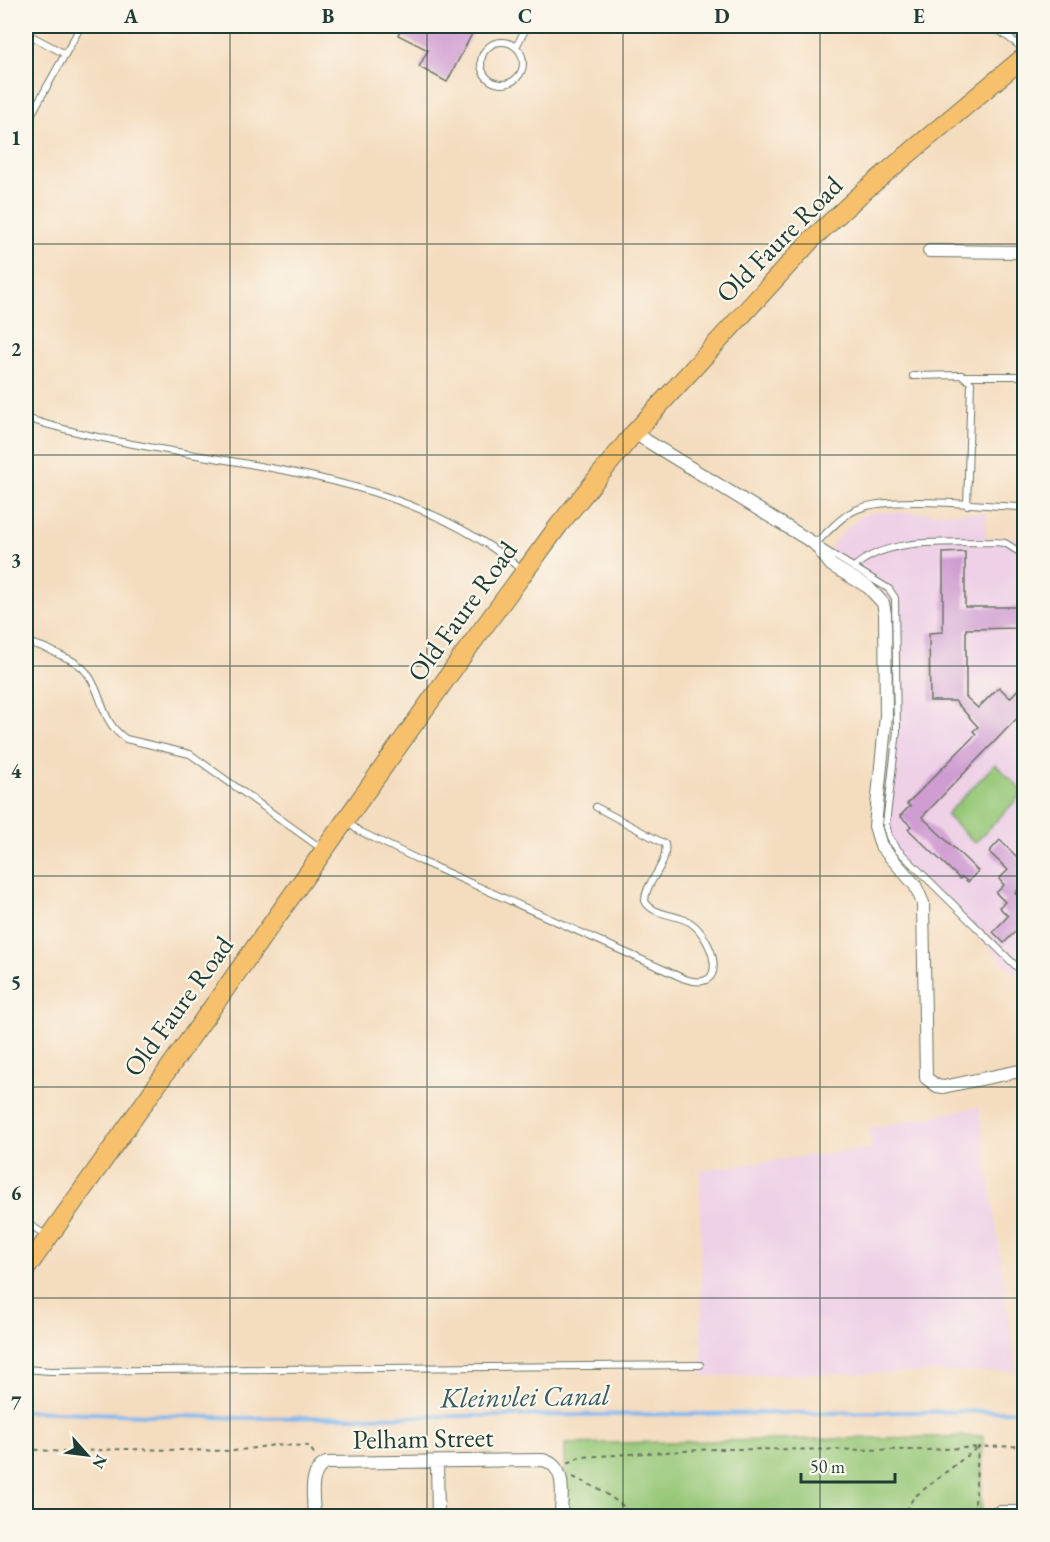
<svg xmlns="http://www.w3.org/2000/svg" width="1050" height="1542" font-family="'EB Garamond',serif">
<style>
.built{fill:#eed0e7}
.green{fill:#96c777;stroke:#5a8256;stroke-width:1.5}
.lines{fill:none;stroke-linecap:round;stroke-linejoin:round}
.stream{stroke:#7eb6ee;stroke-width:4}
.building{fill:#cf9cd2}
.lane-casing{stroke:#6a7564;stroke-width:8}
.street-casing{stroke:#6a7564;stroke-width:14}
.primary-casing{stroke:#6a7564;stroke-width:20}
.path{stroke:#6a7564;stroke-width:2;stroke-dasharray:4.5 4.5;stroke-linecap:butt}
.lane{stroke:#fff;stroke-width:6}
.street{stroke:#fff;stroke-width:12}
.primary{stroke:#f7c06c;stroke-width:18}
.grid{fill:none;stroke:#1f3d34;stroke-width:1.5;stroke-opacity:0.55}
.labels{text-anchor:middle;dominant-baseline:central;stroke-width:4.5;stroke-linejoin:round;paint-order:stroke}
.street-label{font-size:27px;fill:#1f3d34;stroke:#fbf7ec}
.water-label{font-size:28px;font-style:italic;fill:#375b62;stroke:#fbf7ec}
.neatline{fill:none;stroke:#1f3d34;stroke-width:2}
.grid-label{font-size:20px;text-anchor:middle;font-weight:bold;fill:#1f3d34}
</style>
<rect width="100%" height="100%" fill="#fbf7ec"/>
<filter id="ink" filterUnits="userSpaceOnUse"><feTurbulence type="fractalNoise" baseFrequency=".0167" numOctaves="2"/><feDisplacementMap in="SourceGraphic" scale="12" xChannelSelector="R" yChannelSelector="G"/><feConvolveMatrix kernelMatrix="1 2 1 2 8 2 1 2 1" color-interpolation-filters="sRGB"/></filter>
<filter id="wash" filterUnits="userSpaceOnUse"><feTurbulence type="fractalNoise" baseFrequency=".008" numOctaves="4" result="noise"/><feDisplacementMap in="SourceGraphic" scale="24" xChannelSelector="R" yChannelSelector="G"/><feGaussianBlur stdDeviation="1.35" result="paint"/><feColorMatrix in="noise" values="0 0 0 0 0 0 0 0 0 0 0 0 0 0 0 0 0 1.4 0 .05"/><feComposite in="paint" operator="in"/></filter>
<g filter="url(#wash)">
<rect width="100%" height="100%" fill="#f4dcbe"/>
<path class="built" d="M 875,512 L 986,513 L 985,539 L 1024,536 L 1024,982 L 896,857 L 884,838 L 881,813 L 892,730 L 890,600 L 885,593 L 833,560 L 837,553 L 830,549 L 834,541 L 859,517 Z
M 979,1107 L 1017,1371 L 702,1376 L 700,1170 L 872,1148 L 869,1128 Z"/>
<path class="green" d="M 995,764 L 1024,792 L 975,843 L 946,815 Z
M 983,1436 L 981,1516 L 566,1516 L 565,1444 Z"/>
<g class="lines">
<path class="stream" d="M 26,1411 L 242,1418 L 1024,1411"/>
</g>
<g id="blocks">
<path class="building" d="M 402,26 L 476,26 L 447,82 L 419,67 L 428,50 L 398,35 Z
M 965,552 L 965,607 L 1020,607 L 1020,628 L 966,629 L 966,697 L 978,708 L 999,687 L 1010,698 L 1024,683 L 1024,711 L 922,817 L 978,871 L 968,882 L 962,877 L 960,879 L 908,829 L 911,826 L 900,816 L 910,806 L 907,804 L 976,734 L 973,731 L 978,727 L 955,701 L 930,701 L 929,633 L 943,632 L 943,553 Z
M 1000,840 L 1019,859 L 1024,853 L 1024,883 L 1015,893 L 1024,903 L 1024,923 L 1004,943 L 993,932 L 1008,916 L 999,907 L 1005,902 L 996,893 L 1004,885 L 999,879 L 1008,870 L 989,852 Z"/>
</g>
</g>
<g filter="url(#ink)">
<use href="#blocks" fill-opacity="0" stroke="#6a7564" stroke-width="1.5"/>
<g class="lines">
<g class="lane-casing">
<path id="lane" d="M 993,26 L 1024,49
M 26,33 L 65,54
M481 63a21 21 0 1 1 42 0a21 21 0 1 1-42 0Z
M 516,47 L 527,26
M 26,124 L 81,26
M 913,376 L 962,375 L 971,383 L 967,505
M 966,376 L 1024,376
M 26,418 C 189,471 387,454 524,572
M 1024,507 C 986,506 890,495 858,509 C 842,515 828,532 815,544 L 889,589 L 895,598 L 897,731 L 886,824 L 889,837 L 898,850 L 1024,974
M 854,567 C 891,535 949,544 995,542 L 1005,543 L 1024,555
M 26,630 L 26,629
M 26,643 C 38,644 49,649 60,655 C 70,659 81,664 87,673 C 104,695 100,722 126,739 L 190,754 L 322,849
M 347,822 L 359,831 L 421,861 L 685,979 C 731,994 713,938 691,923 C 678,914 652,916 645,901 C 645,881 669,866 665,844 L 596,807
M 26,1222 L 47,1236
M 26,1369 L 50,1371 L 700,1365"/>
</g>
<g class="street-casing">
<path id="street" d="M 929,251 L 1024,252
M 634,433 L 815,544 L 831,565 L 868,587 L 883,603 L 885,614 L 886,716 L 875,826 L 881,846 L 915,885 L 923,903 L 926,1078 L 937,1086 L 943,1087 L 1024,1070
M 437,1462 L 438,1516
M 314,1516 C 314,1500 307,1472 326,1463 L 543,1460 C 568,1466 561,1497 561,1516
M 991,1516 L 1000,1512 L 1024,1512"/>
</g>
<g class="primary-casing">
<path id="primary" d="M 26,1269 L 461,658 L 559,525 L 634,433 L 812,239 L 863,192 L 1024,57"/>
</g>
<path class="path" d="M 26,1449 L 64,1452 L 123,1449 L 234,1451 L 275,1445 L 309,1446 L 315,1455
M 568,1463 L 580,1457 L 716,1449 L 926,1450 L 978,1447 L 913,1498 L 904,1516
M 573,1477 L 601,1490 L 637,1516
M 981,1510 L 975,1503 L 978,1447 L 1024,1446"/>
<use href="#lane" class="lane"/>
<use href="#street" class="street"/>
<use href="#primary" class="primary"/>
</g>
</g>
<path class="grid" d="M 230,26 L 230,1516M 427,26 L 427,1516M 623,26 L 623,1516M 820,26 L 820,1516M 26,244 L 1024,244M 26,455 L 1024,455M 26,666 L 1024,666M 26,876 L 1024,876M 26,1087 L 1024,1087M 26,1298 L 1024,1298"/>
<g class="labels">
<g class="street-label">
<text transform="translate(779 239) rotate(-45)">Old Faure Road</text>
<text transform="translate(462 611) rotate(-54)">Old Faure Road</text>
<text transform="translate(178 1006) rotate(-54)">Old Faure Road</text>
<text transform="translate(423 1438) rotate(-1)">Pelham Street</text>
</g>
<g class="water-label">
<text transform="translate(525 1396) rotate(-1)">Kleinvlei Canal</text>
</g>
</g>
<rect width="1050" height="1542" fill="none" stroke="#fbf7ec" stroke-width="66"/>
<g transform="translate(87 1455) rotate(118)" stroke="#fbf7ec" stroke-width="4.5" paint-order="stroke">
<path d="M0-4.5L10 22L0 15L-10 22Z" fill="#1f3d34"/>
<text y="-9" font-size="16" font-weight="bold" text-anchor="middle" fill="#1f3d34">N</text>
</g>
<path d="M801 1473v9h94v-9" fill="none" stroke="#1f3d34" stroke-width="3"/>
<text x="810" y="1473" font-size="18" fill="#1f3d34" stroke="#fbf7ec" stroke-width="4.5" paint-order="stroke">50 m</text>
<rect x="33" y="33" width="984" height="1476" class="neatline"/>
<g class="grid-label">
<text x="131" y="23">A</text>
<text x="328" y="23">B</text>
<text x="525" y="23">C</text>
<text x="722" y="23">D</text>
<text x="919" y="23">E</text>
<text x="16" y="145">1</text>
<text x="16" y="356">2</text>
<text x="16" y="567">3</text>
<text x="16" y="778">4</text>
<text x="16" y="989">5</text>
<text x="16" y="1200">6</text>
<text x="16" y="1410">7</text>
</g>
</svg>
